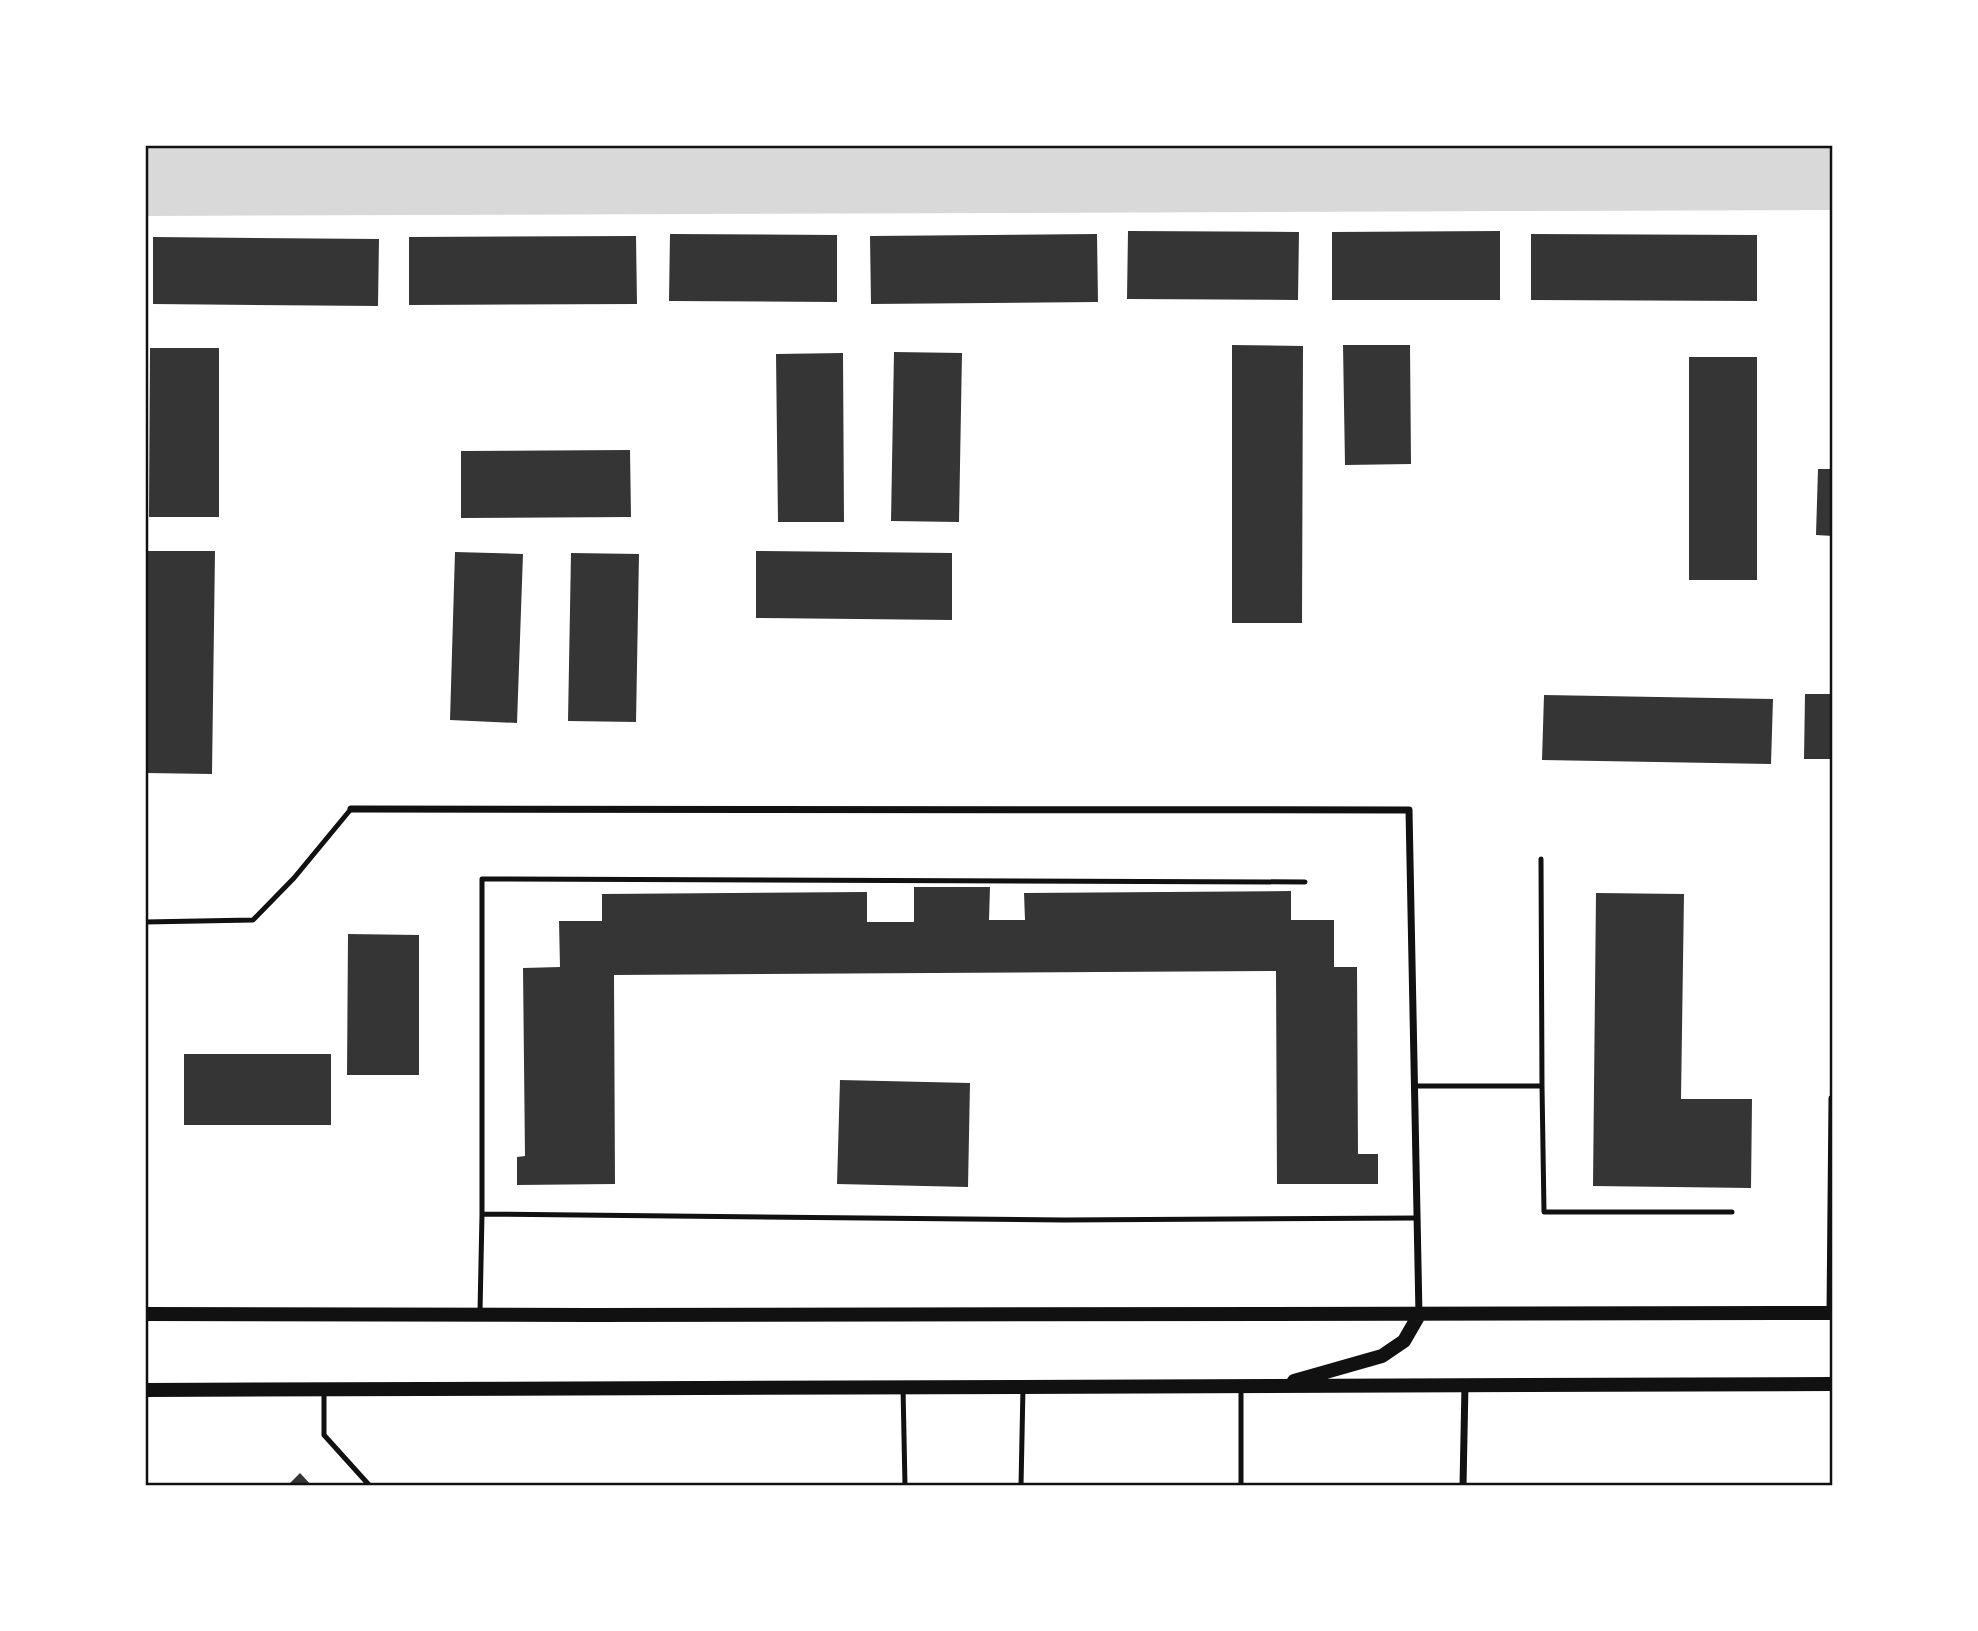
<svg xmlns="http://www.w3.org/2000/svg" width="1978" height="1631" font-family="'Noto Sans',sans-serif">
<style>
.water{fill:#d9d9d9}
.building{fill:#353535}
.lines{fill:none;stroke-linecap:round;stroke-linejoin:round}
.service{stroke:#111;stroke-width:5}
.minor{stroke:#111;stroke-width:7}
.secondary{stroke:#111;stroke-width:14}
.neatline{fill:none;stroke:#111;stroke-width:2.5}
</style>
<rect width="100%" height="100%" fill="#fff"/>
<path class="water" d="M 145,145 L 1833,145 L 1833,210 L 145,216 Z"/>
<path class="building" d="M 1128,231 L 1299,232 L 1298,300 L 1127,299 Z
M 1500,231 L 1500,300 L 1332,300 L 1332,232 Z
M 670,234 L 837,235 L 837,302 L 669,301 Z
M 1097,234 L 1098,302 L 871,304 L 870,236 Z
M 1531,234 L 1757,235 L 1757,301 L 1531,300 Z
M 636,236 L 637,304 L 409,305 L 409,237 Z
M 153,237 L 379,239 L 378,306 L 153,304 Z
M 1232,345 L 1303,346 L 1302,623 L 1232,623 Z
M 1343,345 L 1410,345 L 1411,464 L 1345,465 Z
M 150,348 L 219,348 L 219,517 L 149,517 Z
M 894,352 L 962,353 L 959,522 L 891,521 Z
M 843,353 L 844,522 L 778,522 L 776,354 Z
M 1689,357 L 1757,357 L 1757,580 L 1689,580 Z
M 630,450 L 631,517 L 461,518 L 461,451 Z
M 1818,469 L 1833,469 L 1833,536 L 1816,535 Z
M 148,551 L 215,551 L 212,774 L 146,773 Z
M 756,551 L 952,553 L 952,620 L 756,618 Z
M 455,552 L 523,554 L 517,723 L 450,720 Z
M 571,553 L 639,554 L 636,722 L 568,721 Z
M 1805,694 L 1833,694 L 1833,759 L 1804,759 Z
M 1544,695 L 1773,699 L 1771,764 L 1542,760 Z
M 914,887 L 990,887 L 989,920 L 1025,920 L 1024,893 L 1291,891 L 1291,920 L 1334,920 L 1334,967 L 1357,967 L 1358,1154 L 1378,1154 L 1378,1184 L 1277,1184 L 1276,971 L 614,975 L 615,1184 L 517,1185 L 517,1157 L 525,1156 L 523,968 L 560,967 L 559,921 L 602,921 L 602,894 L 867,892 L 867,922 L 914,922 Z
M 1596,893 L 1684,894 L 1681,1099 L 1752,1099 L 1751,1188 L 1593,1186 Z
M 348,934 L 419,935 L 419,1075 L 347,1075 Z
M 184,1054 L 331,1054 L 331,1125 L 184,1125 Z
M 840,1080 L 970,1083 L 968,1187 L 837,1184 Z
M 300,1473 L 312,1486 L 287,1486 Z"/>
<g class="lines">
<path class="service" d="M 145,922 L 253,920 L 294,878 L 351,809
M 1415,1086 L 1542,1086 L 1541,859
M 1542,1086 L 1544,1212 L 1732,1212
M 482,1214 L 482,879 L 1305,882
M 480,1312 L 482,1214 L 1064,1220 L 1417,1218
M 1829,1313 L 1831,1098 L 1833,1098
M 903,1387 L 905,1486
M 324,1392 L 324,1435 L 370,1486
M 1021,1486 L 1023,1387
M 1241,1486 L 1241,1389"/>
<path class="minor" d="M 351,809 L 1409,810 L 1419,1315
M 1463,1486 L 1465,1385"/>
<path class="secondary" d="M 145,1314 L 588,1315 L 1833,1313
M 1294,1381 L 1382,1356 L 1404,1341 L 1419,1315
M 145,1390 L 1833,1384"/>
</g>
<rect width="1978" height="1631" fill="none" stroke="#ffffff" stroke-width="294"/>
<rect x="147" y="147" width="1684" height="1337" class="neatline"/>
</svg>
